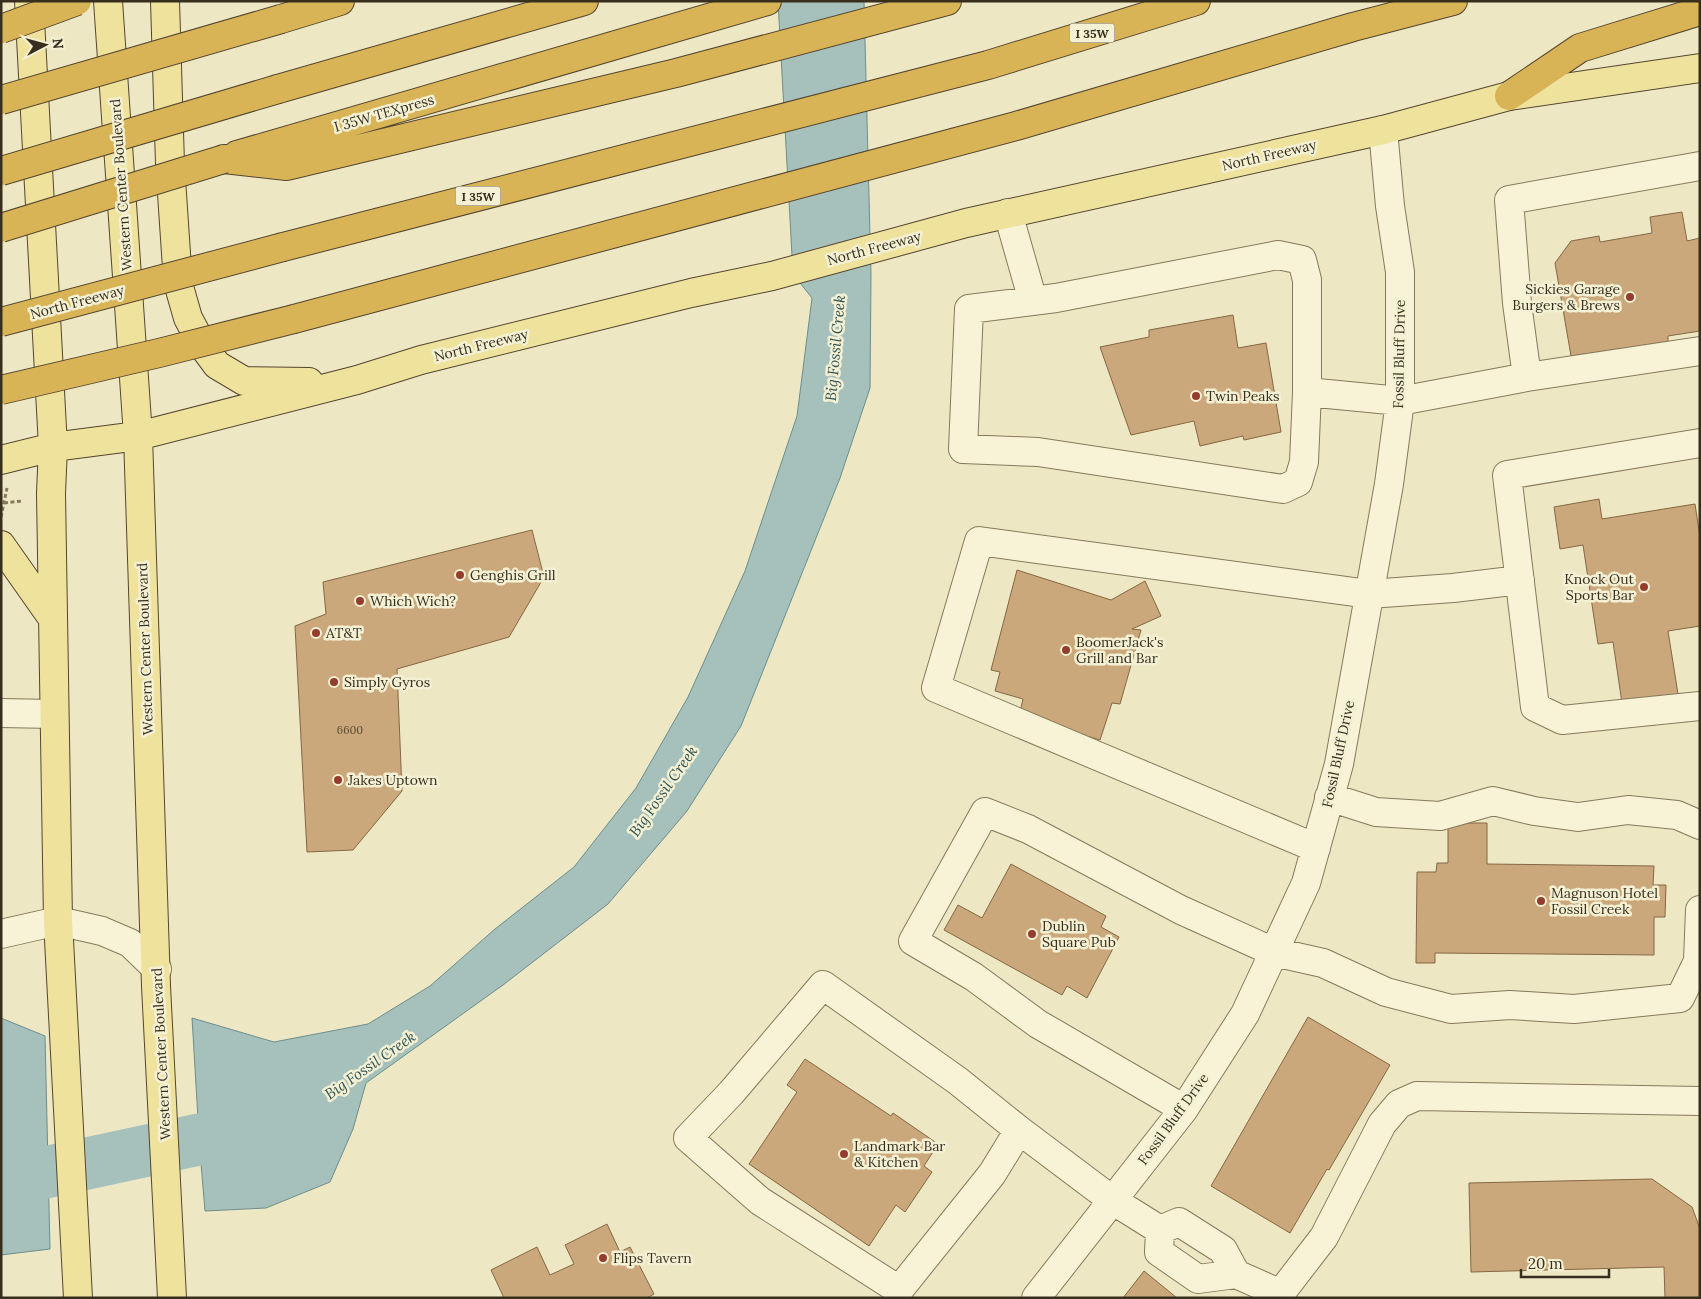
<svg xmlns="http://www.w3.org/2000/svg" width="1701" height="1299" font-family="Lora,serif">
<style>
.water{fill:#a6c0bc;stroke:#6d8e8b}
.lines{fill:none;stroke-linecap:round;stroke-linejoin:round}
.river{stroke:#a6c0bc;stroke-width:52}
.building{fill:#caa87b;stroke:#856742}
.minor-casing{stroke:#87795b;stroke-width:30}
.major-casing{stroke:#54462f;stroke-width:30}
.highway-casing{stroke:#54462f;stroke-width:30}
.path{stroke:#87795b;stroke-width:3;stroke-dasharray:4 2.5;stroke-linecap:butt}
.minor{stroke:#f8f3d7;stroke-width:28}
.major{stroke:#efe29d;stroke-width:28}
.highway{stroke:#d9b457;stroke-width:28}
.highway-bridge-casing{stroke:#54462f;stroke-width:30;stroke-linecap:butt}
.highway-bridge{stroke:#d9b457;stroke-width:28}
.poi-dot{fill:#943c2d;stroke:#f4f0d3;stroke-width:2}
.labels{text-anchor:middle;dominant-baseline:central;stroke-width:5;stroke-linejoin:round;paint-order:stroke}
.number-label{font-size:11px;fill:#5c4c35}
.shield{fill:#f4f0d3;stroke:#706854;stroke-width:1}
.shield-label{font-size:12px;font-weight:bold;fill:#372e1e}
.street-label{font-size:14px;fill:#372e1e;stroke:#f4f0d3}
.poi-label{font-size:14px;fill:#372e1e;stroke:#f4f0d3;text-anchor:start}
.water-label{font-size:15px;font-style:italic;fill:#2e5356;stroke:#f4f0d3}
</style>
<rect width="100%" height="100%" fill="#ede7c4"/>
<path class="water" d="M 778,1 L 864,1 L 871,275 L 870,388 L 840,478 L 741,726 L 687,811 L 608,904 L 503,985 L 366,1083 L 353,1129 L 330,1182 L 266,1208 L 205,1211 L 200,1152 L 192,1018 L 274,1042 L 368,1024 L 430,986 L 495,929 L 574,867 L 636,788 L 688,697 L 745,571 L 797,416 L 812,298 L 793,274 Z
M 1,1018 L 45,1036 L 50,1249 L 1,1255 Z"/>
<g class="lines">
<path class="river" d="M 1,1182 L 271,1124"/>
</g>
<path class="building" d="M 1682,212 L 1687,241 L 1700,238 L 1700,331 L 1668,336 L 1668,342 L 1571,356 L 1555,263 L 1571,241 L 1599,236 L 1600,242 L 1652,233 L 1650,217 Z
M 1233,315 L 1238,348 L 1266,343 L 1281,432 L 1244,440 L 1243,436 L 1200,446 L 1194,421 L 1131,435 L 1100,347 L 1149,337 L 1149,330 Z
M 1599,499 L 1602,519 L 1695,504 L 1700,537 L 1700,626 L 1668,631 L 1678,694 L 1622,703 L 1613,642 L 1598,644 L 1583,545 L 1560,549 L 1554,507 Z
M 532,530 L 544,577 L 509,637 L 397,669 L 402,791 L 353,850 L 307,852 L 295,626 L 326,614 L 323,582 Z
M 1017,570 L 1111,600 L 1145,581 L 1161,616 L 1132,629 L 1141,630 L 1120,704 L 1112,703 L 1100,740 L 1019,716 L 1023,699 L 995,691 L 1000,672 L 991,670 Z
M 1448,823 L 1487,823 L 1487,864 L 1654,866 L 1653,885 L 1666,885 L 1665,917 L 1654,917 L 1654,955 L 1435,953 L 1435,963 L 1416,963 L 1417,872 L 1436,872 L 1437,863 L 1448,863 Z
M 1011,864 L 1106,916 L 1101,927 L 1119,937 L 1087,998 L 1067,986 L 1062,995 L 944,930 L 958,905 L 982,918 Z
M 1308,1017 L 1390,1065 L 1329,1170 L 1327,1169 L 1290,1233 L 1211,1186 Z
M 805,1059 L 891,1116 L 893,1113 L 938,1144 L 924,1166 L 932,1172 L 905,1212 L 896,1205 L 869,1246 L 749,1164 L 797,1092 L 787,1085 Z
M 1652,1179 L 1692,1207 L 1700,1229 L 1700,1298 L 1665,1298 L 1664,1267 L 1471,1272 L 1469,1183 Z
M 607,1224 L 620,1252 L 630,1247 L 654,1294 L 647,1298 L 504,1298 L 491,1270 L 537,1247 L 550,1275 L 574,1264 L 565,1245 Z
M 1144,1271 L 1177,1298 L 1123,1298 Z"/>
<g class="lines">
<g class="minor-casing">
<path id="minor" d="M 1008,213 L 1033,301
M 1527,377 L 1517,303 L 1509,200 L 1700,166
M 1307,392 L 1304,462 L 1298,482 L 1283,489 L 1038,452 L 963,449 L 969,309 L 1056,298 L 1278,255 L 1302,260 L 1307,280 L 1307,392 L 1400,401 L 1527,377 L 1700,351
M 1700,443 L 1507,475 L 1535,707 L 1562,720 L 1700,706
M 1,713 L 54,714
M 1329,797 L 1376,812 L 1440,816 L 1493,801 L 1534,811 L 1578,817 L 1628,810 L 1677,815 L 1700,825
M 1316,848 L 936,688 L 979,541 L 1369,594 L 1453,588 L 1520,580
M 1,934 L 58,921 L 102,931 L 130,943 L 157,969
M 1184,1109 L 1038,1024 L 974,977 L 913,941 L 985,812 L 1028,829 L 1181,910 L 1274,952 L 1323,963 L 1386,992 L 1451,1009 L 1510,1005 L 1574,1009 L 1680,998 L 1698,961 L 1700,910
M 1019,1130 L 992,1174 L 899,1290 L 760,1201 L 688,1138 L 731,1093 L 823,985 L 958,1081 L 1019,1130 L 1112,1200 L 1160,1230
M 1160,1230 L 1179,1222 L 1223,1250 L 1236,1274 L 1281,1294
M 1160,1230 L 1159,1252 L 1198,1279 L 1236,1274
M 1036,1298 L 1184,1109 L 1245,1014 L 1306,883 L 1339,764 L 1389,484 L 1400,401 L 1400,272 L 1390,206 L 1383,130
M 1277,1298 L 1324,1237 L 1382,1124 L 1399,1104 L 1417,1096 L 1700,1101"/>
</g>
<g class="major-casing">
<path id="major" d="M 29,1 L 53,447 L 51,493 L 58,921 L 78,1298
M 108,1 L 138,436 L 156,986 L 172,1298
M 165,1 L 170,164 L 178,283 L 188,318 L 203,346 L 217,365 L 244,381 L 309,382
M 1,460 L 53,447 L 138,436 L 357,380 L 421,360 L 691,293 L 772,276 L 966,223 L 1383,130 L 1509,96 L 1700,68
M 1,545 L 53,619"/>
</g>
<g class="highway-casing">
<path id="highway" d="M 281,19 L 340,1
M 278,89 L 584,1
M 1509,96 L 1580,48 L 1700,11
M 237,155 L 767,1
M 224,159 L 287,166 L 676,73 L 947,1
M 283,247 L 988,65 L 1196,1
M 294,319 L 1016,126 L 1353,27 L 1453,1"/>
</g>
<path class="path" d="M 4,503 L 22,501
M 1,517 L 7,488"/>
<use href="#minor" class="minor"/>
<use href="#major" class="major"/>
<use href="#highway" class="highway"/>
<g class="highway-bridge-casing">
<path id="highway-bridge" d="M 1,29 L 77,1
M 1,100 L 281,19
M 1,171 L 278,89
M 1,228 L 224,159
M 1,322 L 283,247
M 1,390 L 159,353 L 294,319"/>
</g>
<use href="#highway-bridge" class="highway-bridge"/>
</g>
<g class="poi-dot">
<circle cx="1630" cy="297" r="5"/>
<circle cx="1196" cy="396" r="5"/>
<circle cx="460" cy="575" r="5"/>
<circle cx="1644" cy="587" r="5"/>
<circle cx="360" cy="601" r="5"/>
<circle cx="316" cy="633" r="5"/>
<circle cx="1066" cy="650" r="5"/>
<circle cx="334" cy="682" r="5"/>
<circle cx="338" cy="780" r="5"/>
<circle cx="1541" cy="901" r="5"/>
<circle cx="1032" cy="934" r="5"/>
<circle cx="844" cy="1154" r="5"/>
<circle cx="603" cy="1258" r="5"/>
</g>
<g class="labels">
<g class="number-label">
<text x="350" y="730">6600</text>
</g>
<g class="shield">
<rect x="1069.5" y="23.5" width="45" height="19" rx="4"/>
<rect x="455.5" y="186.5" width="45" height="19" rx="4"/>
</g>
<g class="shield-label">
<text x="1092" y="33">I 35W</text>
<text x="478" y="196">I 35W</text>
</g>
<g class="street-label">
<text transform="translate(384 113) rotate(-16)">I 35W TEXpress</text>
<text transform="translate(1269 155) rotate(-13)">North Freeway</text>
<text transform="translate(121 185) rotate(-94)">Western Center Boulevard</text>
<text transform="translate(874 248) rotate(-15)">North Freeway</text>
<text transform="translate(77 302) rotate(-15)">North Freeway</text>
<text transform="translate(481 345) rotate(-14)">North Freeway</text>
<text transform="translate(1399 354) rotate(-89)">Fossil Bluff Drive</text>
<text transform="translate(145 649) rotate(-92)">Western Center Boulevard</text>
<text transform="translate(1338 754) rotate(-78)">Fossil Bluff Drive</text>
<text transform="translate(161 1054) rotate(-93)">Western Center Boulevard</text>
<text transform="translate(1173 1119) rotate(-54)">Fossil Bluff Drive</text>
</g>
<g class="poi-label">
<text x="1620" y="289" text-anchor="end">Sickies Garage<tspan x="1620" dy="16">Burgers &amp; Brews</tspan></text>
<text x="1206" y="396">Twin Peaks</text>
<text x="470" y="575">Genghis Grill</text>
<text x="1634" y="579" text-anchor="end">Knock Out<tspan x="1634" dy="16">Sports Bar</tspan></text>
<text x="370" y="601">Which Wich?</text>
<text x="326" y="633">AT&amp;T</text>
<text x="1076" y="642">BoomerJack's<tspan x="1076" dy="16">Grill and Bar</tspan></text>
<text x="344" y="682">Simply Gyros</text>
<text x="348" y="780">Jakes Uptown</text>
<text x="1551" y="893">Magnuson Hotel<tspan x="1551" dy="16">Fossil Creek</tspan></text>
<text x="1042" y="926">Dublin<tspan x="1042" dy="16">Square Pub</tspan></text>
<text x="854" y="1146">Landmark Bar<tspan x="854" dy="16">&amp; Kitchen</tspan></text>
<text x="613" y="1258">Flips Tavern</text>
</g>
<g class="water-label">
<text transform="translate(835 348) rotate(-85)">Big Fossil Creek</text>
<text transform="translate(663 791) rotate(-55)">Big Fossil Creek</text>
<text transform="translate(370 1065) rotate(-35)">Big Fossil Creek</text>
</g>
</g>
<rect width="1701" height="1299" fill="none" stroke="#372e1e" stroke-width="5"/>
<g transform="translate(45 45) rotate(84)" stroke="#f4f0d3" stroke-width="4" paint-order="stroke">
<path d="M0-4L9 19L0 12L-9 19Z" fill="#372e1e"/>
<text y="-8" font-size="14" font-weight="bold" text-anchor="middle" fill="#372e1e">N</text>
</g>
<path d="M1521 1269v8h88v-8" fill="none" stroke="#372e1e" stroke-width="2.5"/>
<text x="1528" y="1269" font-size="15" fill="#372e1e" stroke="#f4f0d3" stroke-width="4" paint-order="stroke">20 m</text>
</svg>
